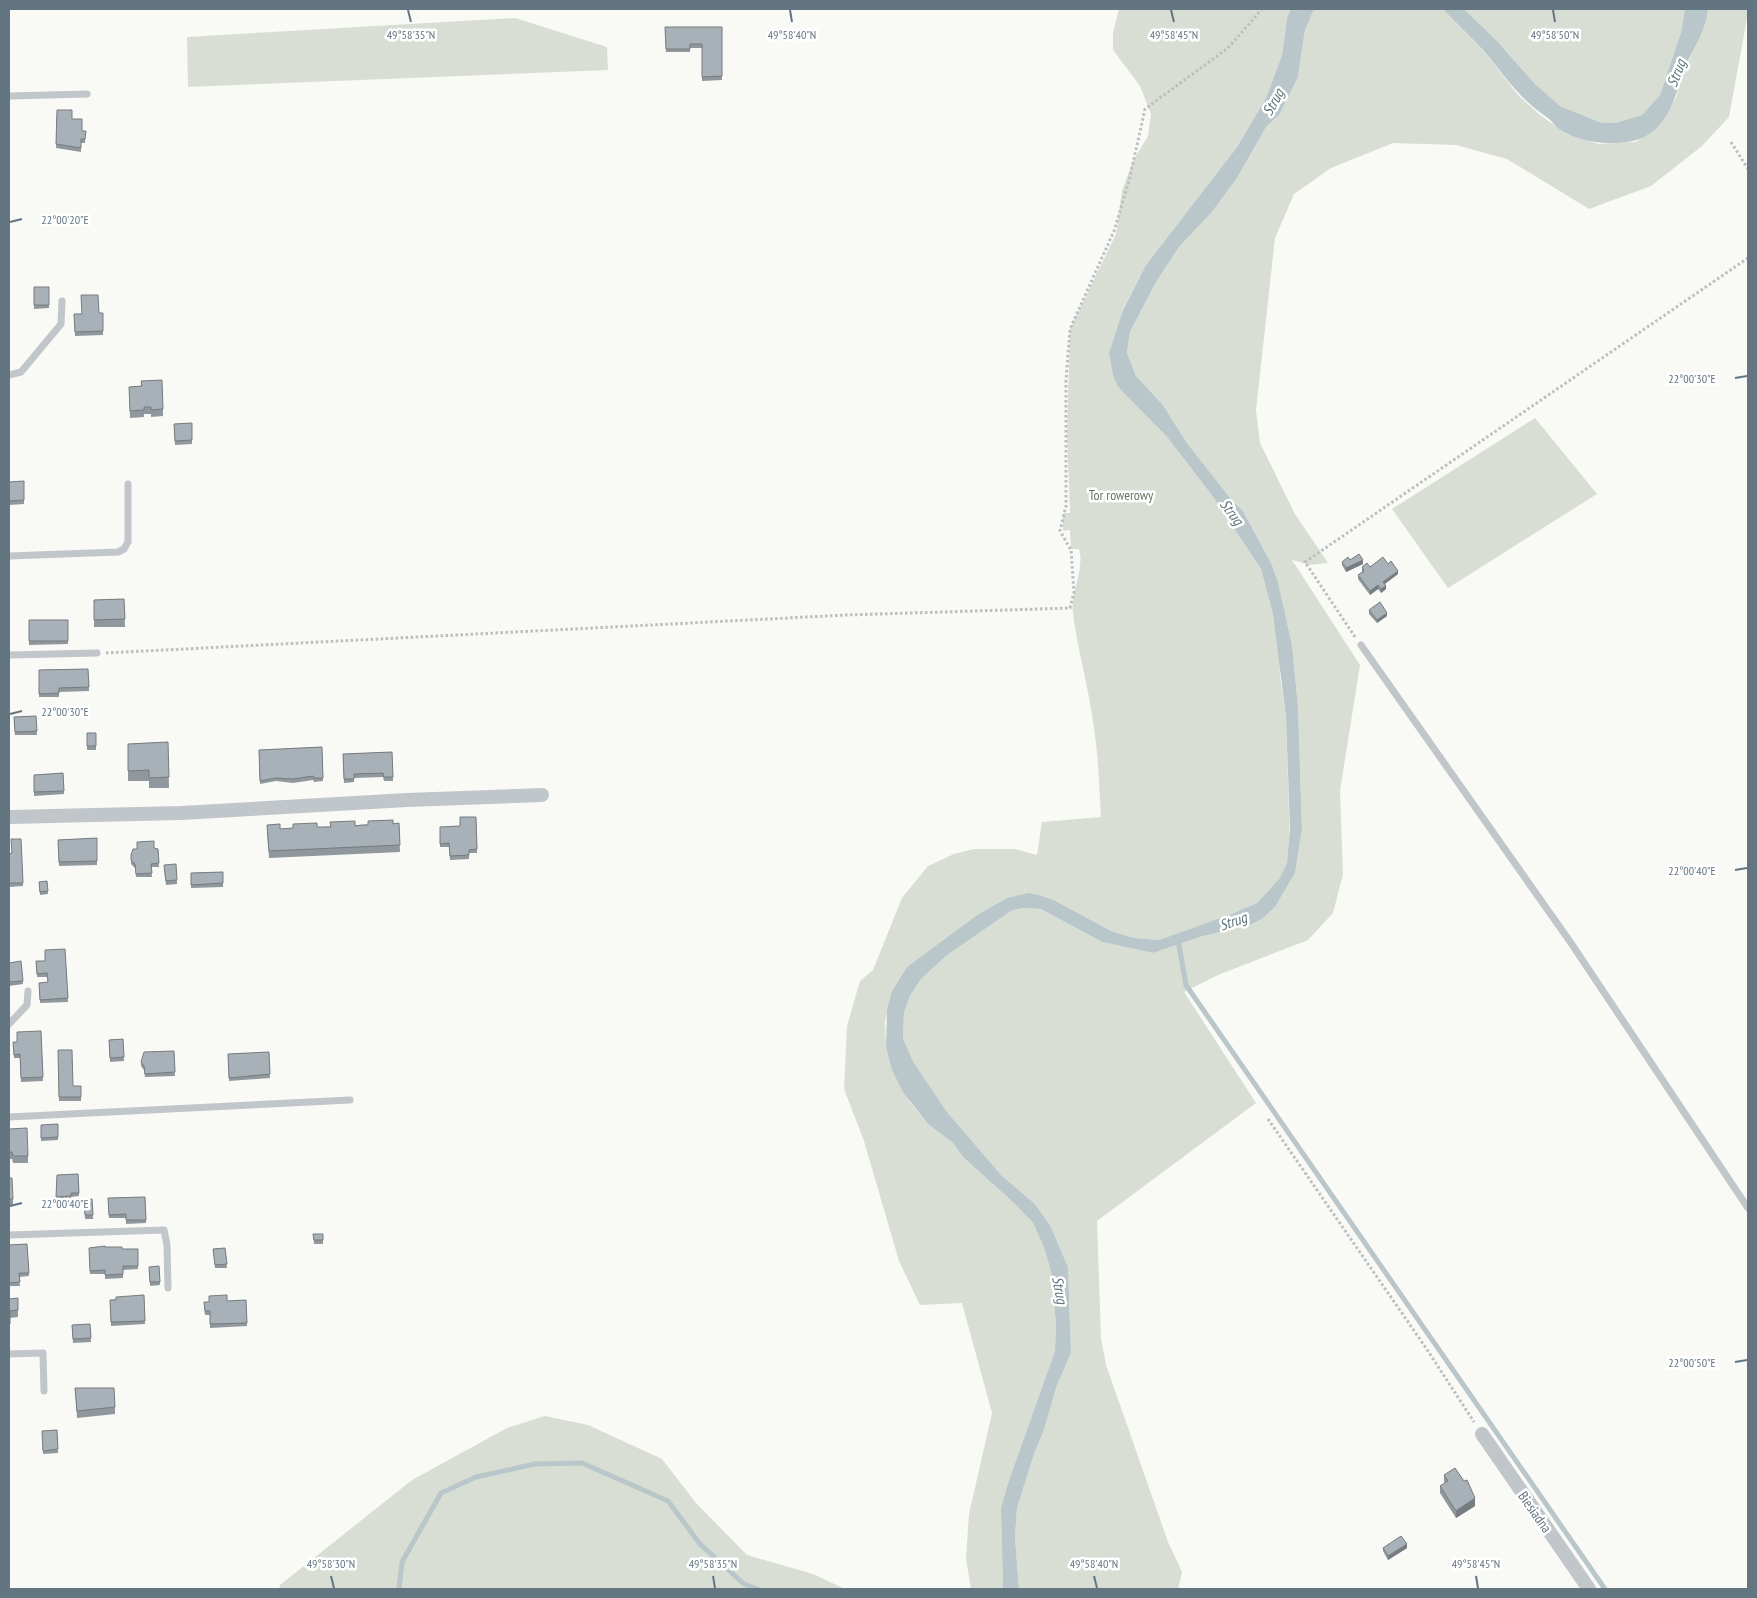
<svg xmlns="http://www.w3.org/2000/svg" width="1757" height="1598" font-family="'PT Sans Narrow',sans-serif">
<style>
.green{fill:#d9ded5}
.water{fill:#b9c6ca}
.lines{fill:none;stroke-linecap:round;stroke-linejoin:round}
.stream{stroke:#b9c6ca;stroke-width:5}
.path{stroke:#bbbfc1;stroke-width:3;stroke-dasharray:2.5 2.5;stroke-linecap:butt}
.service{stroke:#c1c6ca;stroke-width:7}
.minor{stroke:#c1c6ca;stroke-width:14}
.wall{fill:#90989d}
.shaded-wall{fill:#767c80}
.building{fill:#a8b1b7;stroke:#767c80}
.ticks{fill:none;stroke:#637581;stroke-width:2}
.labels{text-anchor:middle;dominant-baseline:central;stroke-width:5;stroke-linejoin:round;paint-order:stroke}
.park-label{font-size:14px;fill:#677962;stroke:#fff}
.street-label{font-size:14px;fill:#637581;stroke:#fff}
.water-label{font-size:15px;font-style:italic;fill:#5e757c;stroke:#fff}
.ticks-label{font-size:12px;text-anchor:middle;fill:#637581;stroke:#fff;stroke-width:5;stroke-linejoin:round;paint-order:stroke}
</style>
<rect width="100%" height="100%" fill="#f9f9f6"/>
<path class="green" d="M 1119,9 L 1291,9 L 1287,18 L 1282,55 L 1266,98 L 1237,147 L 1146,265 L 1122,311 L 1109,353 L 1113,376 L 1118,387 L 1167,437 L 1211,494 L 1261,569 L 1273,614 L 1279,651 L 1280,676 L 1286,717 L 1290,846 L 1287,863 L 1279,879 L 1257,903 L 1232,915 L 1159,940 L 1134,938 L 1111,931 L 1054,900 L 1039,895 L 952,935 L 907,967 L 892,989 L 885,1022 L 886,1047 L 910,1102 L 928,1124 L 953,1143 L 963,1157 L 1015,1204 L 1033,1223 L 1043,1245 L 1051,1271 L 1056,1323 L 1055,1351 L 1008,1483 L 1001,1508 L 1003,1589 L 971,1589 L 966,1559 L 969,1514 L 992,1413 L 962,1303 L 920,1305 L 899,1261 L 864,1141 L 844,1089 L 847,1026 L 860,981 L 873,970 L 902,898 L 928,866 L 954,854 L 974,849 L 1015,849 L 1037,855 L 1042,822 L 1101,817 C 1099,783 1098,748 1092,715 C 1087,681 1077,647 1073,613 C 1070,592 1085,571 1079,549 L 1071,549 L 1070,530 L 1063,531 L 1063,513 L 1070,513 L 1067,434 L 1070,329 L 1116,234 L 1122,191 L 1133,161 L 1148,136 L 1151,114 L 1140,86 L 1113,50 L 1113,33 Z
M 1314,9 L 1443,9 L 1474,39 L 1518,95 L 1540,115 L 1567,134 L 1599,144 L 1635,142 L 1648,134 L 1676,98 L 1682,75 L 1704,27 L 1708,9 L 1748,9 L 1748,13 L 1729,117 L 1702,146 L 1651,186 L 1589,209 L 1507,159 L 1456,145 L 1393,143 L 1331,168 L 1294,194 L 1275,238 L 1256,410 L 1260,443 L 1295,514 L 1328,563 L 1310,565 L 1292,560 L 1360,665 L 1340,791 L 1343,874 L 1333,913 L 1308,940 L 1218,975 L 1184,992 L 1256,1103 L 1097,1221 L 1101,1338 L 1106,1365 L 1168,1542 L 1182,1572 L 1178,1589 L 1019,1589 L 1015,1538 L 1017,1508 L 1035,1451 L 1043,1433 L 1057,1385 L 1071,1353 L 1068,1267 L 1050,1225 L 1034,1203 L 1002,1176 L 947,1112 L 914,1063 L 903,1039 L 904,1013 L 910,996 L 921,979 L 946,956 L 1011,911 L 1022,908 L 1041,909 L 1102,942 L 1153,953 L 1203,936 L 1250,925 L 1262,919 L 1275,907 L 1295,873 L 1302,829 L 1298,707 L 1292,645 L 1278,582 L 1272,565 L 1243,511 L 1230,498 L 1187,443 L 1163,405 L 1136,376 L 1127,353 L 1130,332 L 1156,282 L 1179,247 L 1212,212 L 1237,178 L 1266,127 L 1279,115 L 1298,77 L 1305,30 Z
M 1464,9 L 1685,9 L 1681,32 L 1660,95 L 1642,115 L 1615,123 L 1602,123 L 1560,106 L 1535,84 L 1496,40 Z
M 515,18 L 607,47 L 608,70 L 188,87 L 187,37 Z
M 1535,418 L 1597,494 L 1448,588 L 1392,509 Z
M 545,1416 L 588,1425 L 662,1459 L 696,1503 L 747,1555 L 813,1574 L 845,1589 L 279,1589 L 280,1585 L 412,1480 L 507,1428 Z"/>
<path class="water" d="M 1291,9 L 1314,9 L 1305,30 L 1298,77 L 1279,115 L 1266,127 L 1237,178 L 1212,212 L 1179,247 L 1156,282 L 1130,332 L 1127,353 L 1136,376 L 1163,405 L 1187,443 L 1230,498 L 1243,511 L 1272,565 L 1278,582 L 1292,645 L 1298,707 L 1302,829 L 1295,873 L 1275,907 L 1262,919 L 1250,925 L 1203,936 L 1153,953 L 1102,942 L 1041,909 L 1022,908 L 1011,911 L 946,956 L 921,979 L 910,996 L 904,1013 L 903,1039 L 914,1063 L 947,1112 L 1002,1176 L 1034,1203 L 1050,1225 L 1068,1267 L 1071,1353 L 1057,1385 L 1043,1433 L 1035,1451 L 1017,1508 L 1015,1538 L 1019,1589 L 1003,1589 L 1001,1508 L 1008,1483 L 1055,1351 L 1056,1323 L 1051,1271 L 1043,1245 L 1033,1223 L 1015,1204 L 963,1157 L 953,1143 L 928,1124 L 903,1092 L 892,1070 L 886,1047 L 887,1010 L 892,990 L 907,967 L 976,916 L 1007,898 L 1029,893 L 1039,895 L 1054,900 L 1111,931 L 1134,938 L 1159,940 L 1232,914 L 1257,903 L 1279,879 L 1287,863 L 1290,831 L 1286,717 L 1273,614 L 1261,569 L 1211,494 L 1167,437 L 1118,387 L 1113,376 L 1109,353 L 1122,312 L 1146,265 L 1237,147 L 1266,98 L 1282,55 L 1287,18 Z
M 1443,9 L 1464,9 L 1496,40 L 1535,84 L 1560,106 L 1602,123 L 1615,123 L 1642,115 L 1660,95 L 1681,32 L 1685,9 L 1708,9 C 1706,34 1689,53 1682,76 C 1671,112 1660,142 1617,143 C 1597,144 1576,140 1559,129 C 1555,126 1552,121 1548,118 C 1519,99 1505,76 1483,50 C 1470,35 1456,23 1443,9 Z"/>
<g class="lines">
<path class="stream" d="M 1178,940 L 1186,985 L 1605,1589
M 399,1589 L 402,1562 L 441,1493 L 476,1477 L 535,1464 L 582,1463 L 668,1501 L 700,1544 L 744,1584 L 758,1589"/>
<path class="path" d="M 1731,142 L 1748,169
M 1355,637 L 1305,562 L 1748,258
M 106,653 L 846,615 L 1070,608 L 1074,593 L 1071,550 L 1060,531 L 1066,506 L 1066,380 L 1070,329 L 1114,231 L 1129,181 L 1145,109 L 1228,48 L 1262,9
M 1268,1119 L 1426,1348 L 1474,1422"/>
<path class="service" d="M 9,96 L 87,94
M 9,375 L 21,372 L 61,324 L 62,301
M 9,556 L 118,552 L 124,549 L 128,542 L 128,484
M 1361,645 L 1571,943 L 1748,1208
M 9,655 L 97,653
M 9,1024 L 27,1005 L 28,991
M 9,1117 L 350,1100
M 9,1235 L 164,1230 L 167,1245 L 168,1288
M 9,1354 L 43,1353 L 44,1391"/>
<path class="minor" d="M 9,817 L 181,813 L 407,800 L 542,795
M 1482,1434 L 1589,1589"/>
</g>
<path class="wall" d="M 665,27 L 722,27 L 722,80 L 702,81 L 702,48 L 690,48 L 690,52 L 666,52 Z
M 57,110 L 82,131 L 86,131 L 85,143 L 81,143 L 81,152 L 56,148 Z
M 34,287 L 49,305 L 49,308 L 34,309 Z
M 103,313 L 103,335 L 75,336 L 74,314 Z
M 141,381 L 163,409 L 163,416 L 151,417 L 151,414 L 144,414 L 144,417 L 130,418 L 129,387 L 141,386 Z
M 192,423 L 192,444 L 175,445 L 174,424 Z
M 24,481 L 24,504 L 9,505 L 9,482 Z
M 1350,560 L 1363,564 L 1346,572 L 1342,565 L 1342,562 Z
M 1388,564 L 1398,574 L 1385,584 L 1386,589 L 1381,593 L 1378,589 L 1370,595 L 1358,579 L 1358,575 L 1362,572 L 1362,567 Z
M 124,599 L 125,627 L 94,627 L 94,600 Z
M 1369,610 L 1387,616 L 1377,623 L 1369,614 Z
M 29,620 L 68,620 L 68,644 L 29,645 Z
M 88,669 L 89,691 L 59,692 L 59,697 L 39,697 L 39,670 Z
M 36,716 L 37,735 L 15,735 L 14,717 Z
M 87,733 L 96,733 L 96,750 L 87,750 Z
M 168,742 L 169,788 L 149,788 L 149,781 L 128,781 L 128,744 Z
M 322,747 L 323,781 L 314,782 L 313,780 L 293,783 L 276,781 L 260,784 L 259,750 Z
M 392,752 L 393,781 L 384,781 L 383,777 L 354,778 L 354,782 L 344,783 L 343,754 Z
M 63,773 L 64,794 L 34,796 L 34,775 Z
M 476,817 L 477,853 L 469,853 L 469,859 L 450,860 L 449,847 L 440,847 L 440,827 L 460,826 Z
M 399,823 L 400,852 L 269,858 L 267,832 L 280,829 Z
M 97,838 L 97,865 L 59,866 L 58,840 Z
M 21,839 L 23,886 L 9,887 L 9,854 L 11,853 Z
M 137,849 L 158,849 L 159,867 L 151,867 L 152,877 L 136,877 L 135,868 L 131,864 L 131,855 Z
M 164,869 L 177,880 L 177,884 L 166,885 Z
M 223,872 L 223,887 L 191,888 L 191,873 Z
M 47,881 L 48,894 L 40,895 L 39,882 Z
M 65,949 L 68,1002 L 40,1003 L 39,983 L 48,982 L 47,977 L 37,977 L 36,961 L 45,961 Z
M 9,963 L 23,981 L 23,984 L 9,986 Z
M 41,1031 L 43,1081 L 21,1082 L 20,1058 L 14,1058 L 13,1042 L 17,1042 Z
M 123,1039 L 124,1061 L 110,1062 L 109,1040 Z
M 58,1050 L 73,1086 L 81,1086 L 81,1101 L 59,1101 Z
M 174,1051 L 175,1076 L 145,1077 L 144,1070 L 141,1066 L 141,1062 Z
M 269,1052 L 270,1078 L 229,1081 L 228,1054 Z
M 58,1124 L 58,1140 L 41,1141 L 41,1125 Z
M 9,1129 L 28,1156 L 28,1163 L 13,1163 L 12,1159 L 9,1159 Z
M 78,1174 L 79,1196 L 71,1197 L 71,1200 L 56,1201 L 57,1175 Z
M 9,1178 L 13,1199 L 13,1206 L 9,1207 Z
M 145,1197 L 146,1223 L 126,1224 L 126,1218 L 109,1218 L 108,1198 Z
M 92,1199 L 93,1219 L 85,1219 L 84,1200 Z
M 313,1234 L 323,1234 L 323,1244 L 314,1244 Z
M 27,1244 L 29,1276 L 19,1277 L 20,1286 L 9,1286 L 9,1245 Z
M 105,1247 L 122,1249 L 138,1249 L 138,1269 L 123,1270 L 123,1278 L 105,1279 L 105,1274 L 90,1274 L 89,1248 Z
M 225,1248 L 227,1268 L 215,1268 L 213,1249 Z
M 159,1266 L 160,1285 L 150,1286 L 149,1270 Z
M 144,1295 L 145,1324 L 111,1326 L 110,1300 Z
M 18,1298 L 18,1317 L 10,1318 L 10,1331 L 9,1331 L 9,1299 Z
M 246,1300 L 247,1326 L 210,1328 L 210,1315 L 205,1315 L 204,1306 L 227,1301 Z
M 90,1324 L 91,1342 L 73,1343 L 72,1325 Z
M 75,1388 L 115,1407 L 115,1414 L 77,1418 Z
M 57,1430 L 58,1453 L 43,1454 L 42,1431 Z
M 1444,1475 L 1475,1506 L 1456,1518 L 1440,1493 L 1440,1486 L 1445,1483 L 1444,1482 Z
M 1383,1548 L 1407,1548 L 1388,1560 L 1383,1551 Z"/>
<path class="shaded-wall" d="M 1363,560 L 1363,564 L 1346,572 L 1346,568 Z
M 1398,571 L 1398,574 L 1383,585 L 1383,582 Z
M 1378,585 L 1378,589 L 1370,595 L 1370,591 Z
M 1386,586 L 1386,589 L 1381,593 L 1381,589 Z
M 1387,613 L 1387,616 L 1377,623 L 1377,620 Z
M 1475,1498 L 1475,1506 L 1456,1518 L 1456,1511 Z
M 1407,1544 L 1407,1548 L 1388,1560 L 1388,1556 Z"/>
<path class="building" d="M 665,27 L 722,27 L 722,76 L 702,77 L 702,44 L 690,44 L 690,49 L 666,49 Z
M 57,110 L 72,110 L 72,119 L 82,119 L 82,131 L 86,131 L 85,139 L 81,139 L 81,148 L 56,144 Z
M 34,287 L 49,287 L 49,305 L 34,305 Z
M 81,295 L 98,295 L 99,313 L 103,313 L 103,331 L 75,332 L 74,314 L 82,314 Z
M 162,380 L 163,409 L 151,410 L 151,407 L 144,407 L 144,410 L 130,411 L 129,387 L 142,386 L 141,381 Z
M 192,423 L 192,440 L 175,441 L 174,424 Z
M 24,481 L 24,500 L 9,501 L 9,482 Z
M 1359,554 L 1363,560 L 1346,568 L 1342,562 L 1348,557 L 1350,560 Z
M 1383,557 L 1388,564 L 1391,561 L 1398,571 L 1383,582 L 1386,586 L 1381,589 L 1378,585 L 1370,591 L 1358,575 L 1364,571 L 1362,567 L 1367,563 L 1370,567 Z
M 124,599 L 125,619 L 94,620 L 94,600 Z
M 1380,602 L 1387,613 L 1377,620 L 1369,610 Z
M 29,620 L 68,620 L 68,641 L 29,641 Z
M 88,669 L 89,687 L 59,688 L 59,693 L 39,694 L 39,670 Z
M 36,716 L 37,731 L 15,732 L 14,717 Z
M 87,733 L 96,733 L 96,746 L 87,746 Z
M 168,742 L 169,777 L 149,778 L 149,770 L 128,771 L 128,744 Z
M 322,747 L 323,778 L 314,778 L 313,776 L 293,779 L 276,778 L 260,781 L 259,750 Z
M 392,752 L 393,777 L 384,777 L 383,773 L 354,774 L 354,779 L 344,779 L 343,754 Z
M 63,773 L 64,791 L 34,792 L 34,775 Z
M 460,817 L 476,817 L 477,849 L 469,850 L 469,855 L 450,856 L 449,843 L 440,844 L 440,827 L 460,826 Z
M 393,820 L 393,824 L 399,823 L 400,845 L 269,851 L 267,825 L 280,824 L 280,829 L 293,828 L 293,824 L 317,823 L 317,827 L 331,827 L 330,822 L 355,821 L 355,826 L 362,825 L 368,825 L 368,821 Z
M 97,838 L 97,861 L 59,862 L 58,840 Z
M 11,839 L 21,839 L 23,883 L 9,883 L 9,854 L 12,853 Z
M 154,841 L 154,848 L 158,849 L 159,863 L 151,864 L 152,873 L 136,874 L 135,864 L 131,860 L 131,855 L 133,849 L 137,849 L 137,842 Z
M 176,864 L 177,880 L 166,881 L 164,865 Z
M 223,872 L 223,883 L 191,885 L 191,873 Z
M 47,881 L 48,891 L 40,892 L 39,882 Z
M 65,949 L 68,998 L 40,1000 L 39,983 L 48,982 L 47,973 L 37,974 L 36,961 L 45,961 L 45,950 Z
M 21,961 L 23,981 L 9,982 L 9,963 Z
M 41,1031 L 43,1077 L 21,1078 L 20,1054 L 14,1055 L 13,1042 L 17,1042 L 17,1032 Z
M 123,1039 L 124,1057 L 110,1058 L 109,1040 Z
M 58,1050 L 72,1050 L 73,1086 L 81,1086 L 81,1097 L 59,1097 Z
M 174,1051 L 175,1072 L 145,1074 L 144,1066 L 141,1062 L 144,1052 Z
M 269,1052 L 270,1074 L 229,1078 L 228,1054 Z
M 58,1124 L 58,1137 L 41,1138 L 41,1125 Z
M 27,1128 L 28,1156 L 13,1156 L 12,1152 L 9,1152 L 9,1129 Z
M 78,1174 L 79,1193 L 71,1193 L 71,1196 L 56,1197 L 57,1175 Z
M 9,1178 L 12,1178 L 13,1199 L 9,1199 Z
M 145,1197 L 146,1220 L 126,1220 L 126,1214 L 109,1215 L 108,1198 Z
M 92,1199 L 93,1215 L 85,1215 L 84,1200 Z
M 313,1234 L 323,1234 L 323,1240 L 314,1240 Z
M 27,1244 L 29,1273 L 19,1273 L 20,1282 L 9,1283 L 9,1245 Z
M 105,1246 L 105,1247 L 122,1247 L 122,1249 L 138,1249 L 138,1266 L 123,1266 L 123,1274 L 105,1275 L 105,1270 L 90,1271 L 89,1248 Z
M 225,1248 L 227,1264 L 215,1265 L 213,1249 Z
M 159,1266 L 160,1282 L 150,1282 L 149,1267 Z
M 144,1295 L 145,1321 L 111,1322 L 110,1300 L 116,1300 L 116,1297 Z
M 227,1295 L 227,1301 L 246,1300 L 247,1323 L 210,1324 L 210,1311 L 205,1311 L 204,1302 L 209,1302 L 209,1296 Z
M 18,1298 L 18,1310 L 10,1311 L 10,1324 L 9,1324 L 9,1299 Z
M 90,1324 L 91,1338 L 73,1339 L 72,1325 Z
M 75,1388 L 114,1388 L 115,1407 L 77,1411 Z
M 57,1430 L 58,1449 L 43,1451 L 42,1431 Z
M 1455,1468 L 1464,1481 L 1467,1480 L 1475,1498 L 1456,1511 L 1440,1486 L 1448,1481 L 1444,1475 Z
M 1401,1536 L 1407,1544 L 1388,1556 L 1383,1548 Z"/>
<path class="ticks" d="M 408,10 L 411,22M 790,10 L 792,22M 1171,10 L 1174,22M 1553,10 L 1555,22M 10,222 L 22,219M 1735,378 L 1747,376M 10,714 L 22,711M 1735,870 L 1747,868M 10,1206 L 22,1203M 1735,1362 L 1747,1360M 331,1576 L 334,1588M 713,1576 L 715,1588M 1094,1576 L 1097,1588M 1476,1576 L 1478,1588"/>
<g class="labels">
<g class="park-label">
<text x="1121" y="495">Tor rowerowy</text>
</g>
<g class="street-label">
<text transform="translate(1535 1512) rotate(55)">Biesiadna</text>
</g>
<g class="water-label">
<text transform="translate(1676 73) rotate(-69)">Strug</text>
<text transform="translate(1273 102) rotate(-61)">Strug</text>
<text transform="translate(1232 512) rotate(53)">Strug</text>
<text transform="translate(1233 921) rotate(-19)">Strug</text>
<text transform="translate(1060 1290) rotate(79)">Strug</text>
</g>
</g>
<g class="ticks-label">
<text x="411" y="39">49°58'35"N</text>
<text x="792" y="39">49°58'40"N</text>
<text x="1174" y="39">49°58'45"N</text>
<text x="1555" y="39">49°58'50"N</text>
<text x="65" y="224">22°00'20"E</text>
<text x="1692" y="383">22°00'30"E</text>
<text x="65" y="716">22°00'30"E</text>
<text x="1692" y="875">22°00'40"E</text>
<text x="65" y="1208">22°00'40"E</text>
<text x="1692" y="1367">22°00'50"E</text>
<text x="331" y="1568">49°58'30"N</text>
<text x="713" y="1568">49°58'35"N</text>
<text x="1094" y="1568">49°58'40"N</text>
<text x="1476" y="1568">49°58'45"N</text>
</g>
<rect width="1757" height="1598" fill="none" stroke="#637581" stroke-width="20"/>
</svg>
